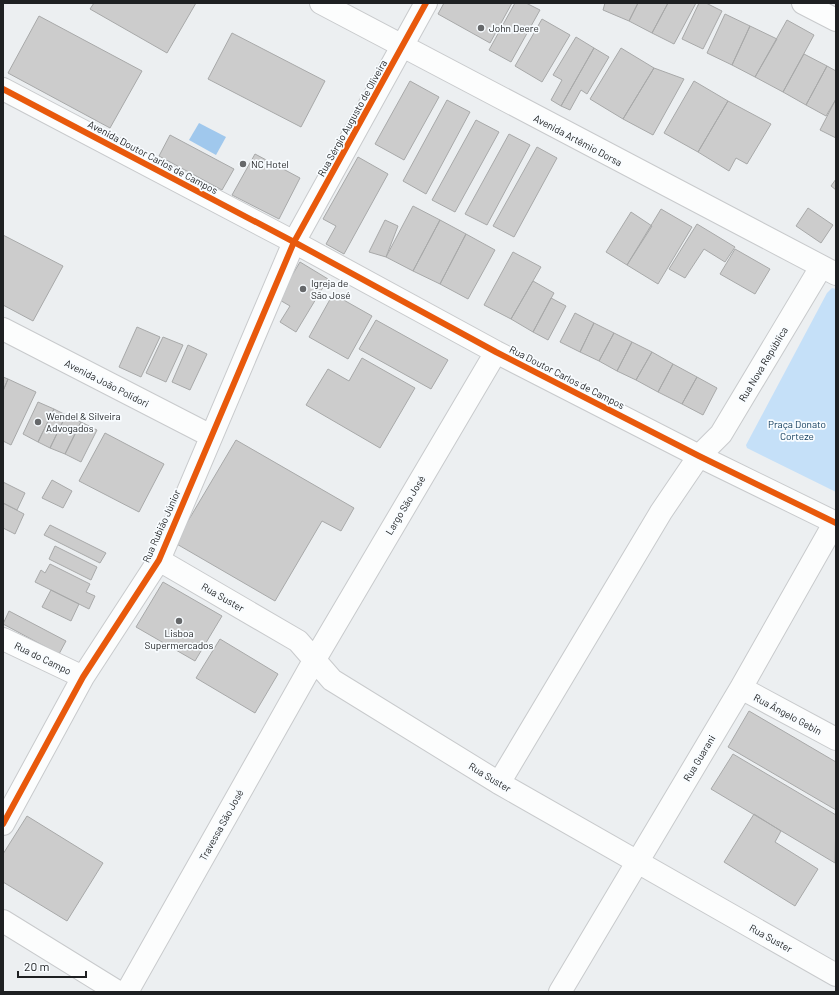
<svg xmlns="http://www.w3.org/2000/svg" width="839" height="995" font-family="Barlow,sans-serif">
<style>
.green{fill:#c5e0f8}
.water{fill:#a0c8ed}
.building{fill:#ccc;stroke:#a8a9a9}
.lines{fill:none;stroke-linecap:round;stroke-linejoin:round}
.minor-casing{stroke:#c8cacc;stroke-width:24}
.minor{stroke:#fcfdfd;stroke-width:22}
.cycleway-casing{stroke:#f8fcff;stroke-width:8}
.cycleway{stroke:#e8590c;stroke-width:6}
.poi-dot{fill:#66686a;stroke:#f8fcff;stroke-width:1.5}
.labels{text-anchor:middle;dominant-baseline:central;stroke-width:3.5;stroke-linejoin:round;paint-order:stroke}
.poi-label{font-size:10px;fill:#1e2022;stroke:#f8fcff;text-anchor:start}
.street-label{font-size:10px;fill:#1e2022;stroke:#f8fcff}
.park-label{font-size:10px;fill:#0a3657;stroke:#f8fcff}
</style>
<rect width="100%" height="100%" fill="#eceff1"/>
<path class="green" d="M 832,288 L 836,289 L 836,492 L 747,448 L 746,445 L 827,293 Z"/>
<path class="water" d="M 199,123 L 226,137 L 216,155 L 189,140 Z"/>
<path class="building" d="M 94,3 L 196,3 L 167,53 L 90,9 Z
M 444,3 L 512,3 L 490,43 L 438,14 Z
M 515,3 L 526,3 L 540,10 L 511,62 L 489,50 Z
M 605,3 L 638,3 L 629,21 L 603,10 Z
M 638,3 L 668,3 L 652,33 L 629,21 Z
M 668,3 L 696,3 L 674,44 L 652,33 Z
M 699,3 L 706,3 L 722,11 L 703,49 L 682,39 Z
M 725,14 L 750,26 L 732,65 L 707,53 Z
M 39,16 L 142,71 L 110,128 L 8,73 Z
M 542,19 L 570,35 L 542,82 L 515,66 Z
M 787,20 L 814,35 L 783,92 L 755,77 Z
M 750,26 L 777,39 L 755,77 L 732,65 Z
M 232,33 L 325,81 L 301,127 L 208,79 Z
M 576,37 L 594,48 L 561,106 L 551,100 L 562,80 L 553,75 Z
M 594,48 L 609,57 L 587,94 L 581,90 L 570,110 L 561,106 Z
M 621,48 L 654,68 L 623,119 L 590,99 Z
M 804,54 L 827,66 L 806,105 L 783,92 Z
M 827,66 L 836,71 L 836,99 L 826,116 L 806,105 Z
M 654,68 L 684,79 L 653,135 L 623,119 Z
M 410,81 L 439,97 L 404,160 L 375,144 Z
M 694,81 L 728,101 L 698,152 L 664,133 Z
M 836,99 L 836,138 L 820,130 Z
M 447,100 L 470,112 L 426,194 L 403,181 Z
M 728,101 L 771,124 L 747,164 L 736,158 L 729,171 L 698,152 Z
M 476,120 L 499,132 L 455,212 L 432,200 Z
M 509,134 L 530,145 L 487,225 L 465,214 Z
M 170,135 L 234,169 L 222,190 L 159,156 Z
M 537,147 L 557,158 L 514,237 L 493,226 Z
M 255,154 L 300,178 L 279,219 L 232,195 Z
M 358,157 L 388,174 L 344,254 L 326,244 L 336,226 L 323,219 Z
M 836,179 L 836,190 L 831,186 Z
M 413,206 L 440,220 L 413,271 L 386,257 Z
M 808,208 L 833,225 L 821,243 L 796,226 Z
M 661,209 L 692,227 L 658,284 L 627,265 Z
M 631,212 L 652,226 L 627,265 L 606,252 Z
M 385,220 L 398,226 L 386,257 L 369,252 Z
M 440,220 L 466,234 L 440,284 L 413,271 Z
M 697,224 L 735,247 L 725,262 L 704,249 L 685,278 L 669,269 Z
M 466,234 L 495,250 L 468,299 L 440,284 Z
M 3,235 L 63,266 L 33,321 L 3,305 Z
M 735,249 L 770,269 L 755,294 L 720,274 Z
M 513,252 L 541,267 L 511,319 L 484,305 Z
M 300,262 L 328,279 L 296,332 L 280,322 L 290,306 L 278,299 Z
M 533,281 L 554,293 L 533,332 L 511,319 Z
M 333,294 L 372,316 L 348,359 L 309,337 Z
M 551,298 L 566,306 L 548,340 L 533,332 Z
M 575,313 L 594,323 L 580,352 L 560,342 Z
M 376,320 L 448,360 L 431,389 L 359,349 Z
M 594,323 L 614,333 L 599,361 L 580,352 Z
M 137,327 L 160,337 L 141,377 L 119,367 Z
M 614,333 L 632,342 L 617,371 L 599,361 Z
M 163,337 L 183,345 L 166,382 L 146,373 Z
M 632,342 L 652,352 L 636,380 L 617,371 Z
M 188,345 L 207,354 L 190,390 L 172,382 Z
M 652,352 L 673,364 L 658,392 L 636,380 Z
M 362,358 L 415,388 L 380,448 L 306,405 L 328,369 L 349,381 Z
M 673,364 L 697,377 L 682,404 L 658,392 Z
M 3,377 L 8,379 L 3,391 Z
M 697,377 L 717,388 L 703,415 L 682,404 Z
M 8,379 L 36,392 L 11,445 L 3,441 L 3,391 Z
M 38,402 L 54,409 L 38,442 L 23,434 Z
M 54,409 L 66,415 L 50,448 L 38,442 Z
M 66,415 L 81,422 L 65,454 L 50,448 Z
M 81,422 L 97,430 L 81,462 L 65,454 Z
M 105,433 L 164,464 L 139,512 L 79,481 Z
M 236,440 L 354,508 L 341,531 L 322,521 L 275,601 L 175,543 Z
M 52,480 L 72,491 L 63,508 L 42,498 Z
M 3,482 L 25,493 L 17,510 L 3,503 Z
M 3,503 L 24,514 L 15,534 L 3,528 Z
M 50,525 L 106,553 L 100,563 L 44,535 Z
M 55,546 L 97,567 L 91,580 L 49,559 Z
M 50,564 L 90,584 L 86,592 L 95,596 L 89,609 L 35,582 L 41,570 L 45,573 Z
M 163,582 L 222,616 L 195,661 L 136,627 Z
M 51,590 L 79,604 L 71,621 L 42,607 Z
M 9,611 L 66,641 L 59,654 L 3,624 Z
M 220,639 L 278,674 L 255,713 L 196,678 Z
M 749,711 L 836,762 L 836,810 L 728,747 Z
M 733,754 L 836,815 L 835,863 L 711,789 Z
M 754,814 L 781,831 L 775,842 L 818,869 L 795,906 L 724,862 Z
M 27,816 L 103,863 L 67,921 L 3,882 L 3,854 Z"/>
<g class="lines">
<g class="minor-casing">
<path id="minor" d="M 321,3 L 836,274
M 803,3 L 836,20
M 3,89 L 294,242 L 496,352 L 699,456 L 836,523
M 3,329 L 211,436
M 159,560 L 298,641 L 332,680 L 499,783 L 836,975
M 3,639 L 83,677
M 741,688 L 836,739
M 499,783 L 661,512 L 699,456 L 721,434 L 821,267
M 3,824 L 83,677 L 159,560 L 294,242 L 426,3
M 3,921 L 118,992
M 127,992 L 315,659 L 496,352
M 560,992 L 741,688 L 835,522"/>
</g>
<use href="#minor" class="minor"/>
<g class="cycleway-casing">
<path id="cycleway" d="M 3,89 L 294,242 L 496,352 L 699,456 L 836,523
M 3,824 L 83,677 L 159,560 L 294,242 L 426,3"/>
</g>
<use href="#cycleway" class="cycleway"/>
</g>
<g class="poi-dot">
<circle cx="481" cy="28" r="4"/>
<circle cx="243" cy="164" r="4"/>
<circle cx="303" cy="289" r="4"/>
<circle cx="38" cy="422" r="4"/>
<circle cx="179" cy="621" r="4"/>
</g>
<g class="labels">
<g class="poi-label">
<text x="489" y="28">John Deere</text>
<text x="251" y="164">NC Hotel</text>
<text x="311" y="283">Igreja de<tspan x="311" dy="12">São José</tspan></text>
<text x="46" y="416">Wendel &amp; Silveira<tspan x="46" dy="12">Advogados</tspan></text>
<text x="179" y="633" text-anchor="middle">Lisboa<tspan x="179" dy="12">Supermercados</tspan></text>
</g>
<g class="street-label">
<text transform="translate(352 118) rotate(-61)">Rua Sérgio Augusto de Oliveira</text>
<text transform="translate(578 140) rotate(28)">Avenida Artêmio Dorsa</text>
<text transform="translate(153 157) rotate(28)">Avenida Doutor Carlos de Campos</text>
<text transform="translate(763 364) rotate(-59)">Rua Nova República</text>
<text transform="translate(567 377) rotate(27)">Rua Doutor Carlos de Campos</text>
<text transform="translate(107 383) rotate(27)">Avenida João Polidori</text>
<text transform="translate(405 505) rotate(-59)">Largo São José</text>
<text transform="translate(161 526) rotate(-66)">Rua Rubião Júnior</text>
<text transform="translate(223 597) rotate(30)">Rua Suster</text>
<text transform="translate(43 658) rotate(26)">Rua do Campo</text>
<text transform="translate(788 714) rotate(28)">Rua Ângelo Gebin</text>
<text transform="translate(699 758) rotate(-59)">Rua Guarani</text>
<text transform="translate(490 777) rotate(31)">Rua Suster</text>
<text transform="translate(221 825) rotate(-61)">Travessa São José</text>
<text transform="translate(771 938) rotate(29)">Rua Suster</text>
</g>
<g class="park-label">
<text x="797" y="424">Praça Donato<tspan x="797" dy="12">Corteze</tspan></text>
</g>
</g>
<rect width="839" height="995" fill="none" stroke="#1e2022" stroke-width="8"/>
<path d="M18 971v6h68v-6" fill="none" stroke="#1e2022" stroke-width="2"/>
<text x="24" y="971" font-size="12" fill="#1e2022" stroke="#f8fcff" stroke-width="3" paint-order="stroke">20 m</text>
</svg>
